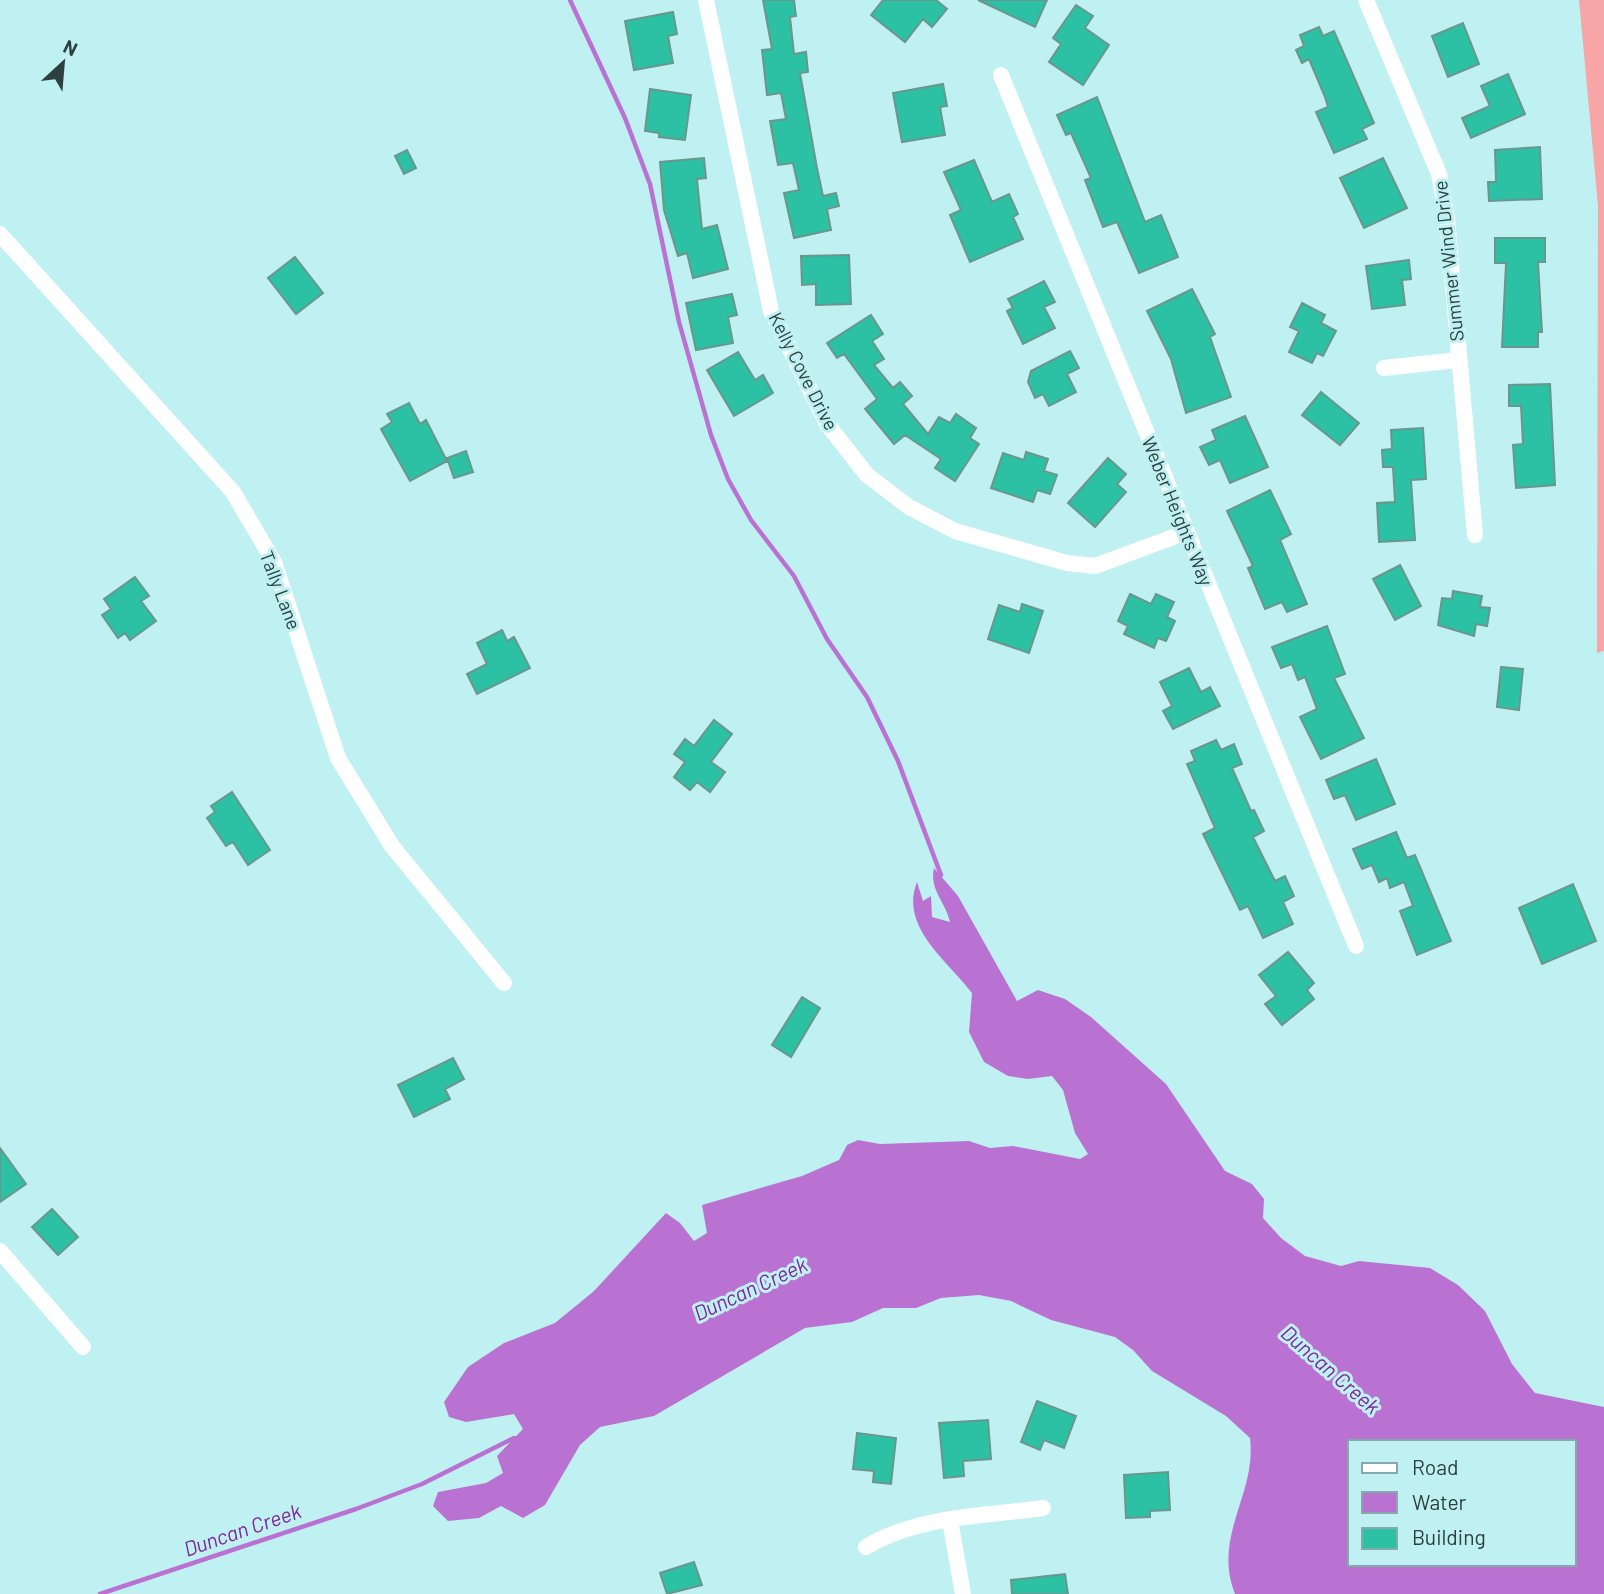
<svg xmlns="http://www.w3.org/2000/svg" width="1604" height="1594" font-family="Barlow,sans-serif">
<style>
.green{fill:#f7a5a7}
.water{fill:#ba72d2;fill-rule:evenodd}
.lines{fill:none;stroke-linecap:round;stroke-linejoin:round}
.stream{stroke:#ba72d2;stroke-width:4.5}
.building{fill:#2cc0a5;stroke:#6b968b;stroke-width:2}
.street{stroke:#fff;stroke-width:16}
.labels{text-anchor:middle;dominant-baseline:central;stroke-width:6;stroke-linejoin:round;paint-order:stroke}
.street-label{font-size:19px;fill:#2c4040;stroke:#c0f1f2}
.water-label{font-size:21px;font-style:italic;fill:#80269a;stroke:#c0f1f2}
</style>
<rect width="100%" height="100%" fill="#c0f1f2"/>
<path class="green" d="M 1579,0 L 1604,0 L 1604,651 L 1597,653 L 1598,206 Z"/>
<path class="water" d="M 934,868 L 958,896 L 1017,1001 L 1038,990 L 1065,999 L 1091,1017 L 1166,1084 L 1225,1171 L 1252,1184 L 1264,1199 L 1263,1218 L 1281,1238 L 1305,1256 L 1341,1266 L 1359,1261 L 1430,1268 L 1458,1285 L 1485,1311 L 1512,1364 L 1535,1393 L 1604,1407 L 1604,1594 L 1235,1594 C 1212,1535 1257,1495 1250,1438 L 1226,1416 L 1152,1371 L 1133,1350 L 1115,1337 L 1051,1320 L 1011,1301 L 979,1295 L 941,1298 L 916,1308 L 883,1308 L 852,1322 L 805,1328 L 654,1416 L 600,1427 L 580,1445 L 545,1505 L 523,1518 L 501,1506 L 479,1518 L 448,1521 L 433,1506 L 438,1492 L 486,1483 L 503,1473 L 497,1456 L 523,1429 L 514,1414 L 466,1422 L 449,1417 L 444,1402 L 468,1367 L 504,1343 L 555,1323 L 594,1291 L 666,1213 L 680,1223 L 694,1241 L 707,1233 L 702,1205 L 802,1176 L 839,1160 L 847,1145 L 858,1140 L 880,1144 L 969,1141 L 990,1148 L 1013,1146 L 1080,1159 L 1088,1154 L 1075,1133 L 1063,1090 L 1052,1076 L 1028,1079 L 1008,1076 L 984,1062 L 969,1032 L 972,993 C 948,961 899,927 917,882 L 923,901 L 931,896 L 932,917 L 950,922 C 946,902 929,890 934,868 ZM 1350,1442 L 1574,1442 L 1574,1564 L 1350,1564 Z"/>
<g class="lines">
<path class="stream" d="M 570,0 L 625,118 L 650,184 L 679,322 L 711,435 L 728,479 L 751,520 L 794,576 L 827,639 L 867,697 L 898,761 L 941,875
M 100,1594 L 356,1509 L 422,1484 L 514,1438"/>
</g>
<path class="building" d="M 763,0 L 794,0 L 796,16 L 790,17 L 794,54 L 806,52 L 808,72 L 800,73 L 817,168 L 823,196 L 836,193 L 839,206 L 827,209 L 831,230 L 794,238 L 784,193 L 799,190 L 793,163 L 778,165 L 770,121 L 786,119 L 781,93 L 767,95 L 762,50 L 772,49 Z
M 883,0 L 936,0 L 947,9 L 932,27 L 923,19 L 905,42 L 871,15 Z
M 978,0 L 1047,0 L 1035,27 Z
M 1076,5 L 1093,16 L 1085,28 L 1109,45 L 1083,85 L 1049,62 L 1061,44 L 1053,38 Z
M 673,12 L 677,34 L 668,36 L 673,63 L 634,70 L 625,21 Z
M 1463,23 L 1479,64 L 1448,77 L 1432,36 Z
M 1319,27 L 1323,36 L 1334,31 L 1374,123 L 1362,129 L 1367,139 L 1334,153 L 1316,112 L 1328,107 L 1325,97 L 1309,59 L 1302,63 L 1296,50 L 1304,46 L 1300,35 Z
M 1508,74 L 1525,114 L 1471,138 L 1462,118 L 1490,106 L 1481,86 Z
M 943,84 L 947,106 L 940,107 L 945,135 L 902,142 L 893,93 Z
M 650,89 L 691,95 L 685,140 L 659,137 L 659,133 L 645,131 Z
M 1097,97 L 1145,222 L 1161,215 L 1178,257 L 1139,273 L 1117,222 L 1103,227 L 1085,180 L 1091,178 L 1071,133 L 1066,135 L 1057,115 Z
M 1540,147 L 1542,199 L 1489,201 L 1488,182 L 1496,182 L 1495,150 Z
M 407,150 L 416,168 L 404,174 L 395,156 Z
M 704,158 L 706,178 L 697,179 L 702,229 L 717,225 L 728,269 L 693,278 L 687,253 L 678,256 L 664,210 L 660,162 Z
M 1383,158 L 1407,208 L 1364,228 L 1340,178 Z
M 974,160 L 992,202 L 1009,194 L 1018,214 L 1013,217 L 1023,239 L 970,262 L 950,215 L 961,210 L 944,172 Z
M 1495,238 L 1545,238 L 1545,262 L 1538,262 L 1542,332 L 1538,332 L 1538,347 L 1502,347 L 1506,263 L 1495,263 Z
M 849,255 L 851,304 L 816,305 L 816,284 L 802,285 L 801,256 Z
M 295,257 L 323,293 L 296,314 L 268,278 Z
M 1409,260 L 1411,279 L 1402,280 L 1405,305 L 1372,309 L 1366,266 Z
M 1044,281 L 1055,302 L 1044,307 L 1055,328 L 1023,344 L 1007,311 L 1013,308 L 1008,299 Z
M 1192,289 L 1215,334 L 1210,337 L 1231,397 L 1186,413 L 1171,359 L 1147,311 Z
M 732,294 L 737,315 L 728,317 L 733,343 L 696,350 L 686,303 Z
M 1302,303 L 1325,315 L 1321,323 L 1336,331 L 1323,356 L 1317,353 L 1312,363 L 1289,352 L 1299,331 L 1290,327 Z
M 871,315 L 883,334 L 872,341 L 884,359 L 874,365 L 893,388 L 900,382 L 912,396 L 903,404 L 928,434 L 939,417 L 950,423 L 956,414 L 976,428 L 970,438 L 979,444 L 955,481 L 935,468 L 941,459 L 905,435 L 894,444 L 865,409 L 877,399 L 844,354 L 837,358 L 827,343 Z
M 1070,351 L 1079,368 L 1067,374 L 1076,392 L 1049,406 L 1043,394 L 1035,398 L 1028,382 L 1031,371 Z
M 738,352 L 755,380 L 763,375 L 773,393 L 734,416 L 707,370 Z
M 1550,384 L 1555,485 L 1516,488 L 1513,445 L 1523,444 L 1521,406 L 1509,406 L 1509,385 Z
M 1321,392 L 1359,423 L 1340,445 L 1302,415 Z
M 409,403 L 420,424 L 426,420 L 447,461 L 410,481 L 381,429 L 392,422 L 387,414 Z
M 1245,416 L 1268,467 L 1230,483 L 1220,460 L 1209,465 L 1200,447 L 1216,440 L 1212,430 Z
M 1423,428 L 1426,479 L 1411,480 L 1415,540 L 1379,542 L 1377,503 L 1395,502 L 1393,467 L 1383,467 L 1382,450 L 1392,449 L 1391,430 Z
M 466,451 L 473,472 L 454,478 L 447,458 Z
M 1026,452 L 1048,459 L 1044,471 L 1057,475 L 1050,494 L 1037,490 L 1033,502 L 991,488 L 1003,453 L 1024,460 Z
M 1108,458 L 1126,474 L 1117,484 L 1126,492 L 1095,527 L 1068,503 Z
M 1270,490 L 1291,534 L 1280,540 L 1307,604 L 1287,612 L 1282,602 L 1265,609 L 1248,568 L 1253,566 L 1227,511 Z
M 1400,565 L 1421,606 L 1395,620 L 1373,579 Z
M 135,577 L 149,596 L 141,601 L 156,621 L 130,640 L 125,633 L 118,638 L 102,615 L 111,609 L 104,599 Z
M 1453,591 L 1482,596 L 1480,607 L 1490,608 L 1487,626 L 1476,624 L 1474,636 L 1438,625 L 1442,598 L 1452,599 Z
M 1130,594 L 1151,604 L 1156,594 L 1174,602 L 1167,617 L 1175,621 L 1166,641 L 1158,638 L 1154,648 L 1124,634 L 1128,626 L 1118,621 Z
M 1022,604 L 1043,611 L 1029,653 L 988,639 L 999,605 L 1020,612 Z
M 1327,626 L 1345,674 L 1334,678 L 1364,738 L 1321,759 L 1300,717 L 1317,709 L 1305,677 L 1298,680 L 1292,664 L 1281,668 L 1272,647 Z
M 502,630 L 507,641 L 514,637 L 530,668 L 477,694 L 467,674 L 487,664 L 477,643 Z
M 1501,667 L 1523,669 L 1519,710 L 1497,707 Z
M 1189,668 L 1201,692 L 1210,687 L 1220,706 L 1173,729 L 1163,711 L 1172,706 L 1160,682 Z
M 714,720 L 732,734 L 711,762 L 725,772 L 710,792 L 697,782 L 690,790 L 674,777 L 685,762 L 674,754 L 685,739 L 694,746 Z
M 1216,740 L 1221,750 L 1234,744 L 1242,764 L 1232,768 L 1251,811 L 1254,810 L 1264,831 L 1253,837 L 1275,881 L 1285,876 L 1294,896 L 1283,902 L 1293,924 L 1263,938 L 1248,906 L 1240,910 L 1203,834 L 1215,828 L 1187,764 L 1195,761 L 1191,751 Z
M 1376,759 L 1395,804 L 1356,820 L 1345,795 L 1334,799 L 1326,780 Z
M 232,792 L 270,850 L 248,865 L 233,842 L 226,846 L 207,818 L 215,812 L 211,806 Z
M 1396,832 L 1407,858 L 1415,855 L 1451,941 L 1417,955 L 1400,911 L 1413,906 L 1404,882 L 1390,888 L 1387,878 L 1379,882 L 1372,865 L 1362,869 L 1353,849 Z
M 1573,884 L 1596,941 L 1542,964 L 1519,908 Z
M 1288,952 L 1314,983 L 1307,990 L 1314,999 L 1282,1025 L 1265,1004 L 1276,996 L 1259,975 Z
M 802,997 L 820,1008 L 791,1057 L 772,1045 Z
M 453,1058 L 464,1079 L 445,1089 L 450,1099 L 414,1117 L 398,1085 Z
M 0,1148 L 26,1184 L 0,1202 Z
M 52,1209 L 78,1237 L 58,1255 L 32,1227 Z
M 1037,1401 L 1076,1416 L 1064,1448 L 1044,1440 L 1040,1450 L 1021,1442 Z
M 988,1420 L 991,1459 L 963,1461 L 964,1476 L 944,1478 L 939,1423 Z
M 857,1433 L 896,1438 L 891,1484 L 873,1482 L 874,1471 L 853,1469 Z
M 1168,1472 L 1170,1510 L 1150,1511 L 1150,1517 L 1126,1518 L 1124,1475 Z
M 694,1562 L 702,1585 L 667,1594 L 660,1573 Z
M 1065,1574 L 1068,1594 L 1012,1594 L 1011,1580 Z"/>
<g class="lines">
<path class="street" d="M 706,0 L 771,311 L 827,424 L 867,475 L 909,507 L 955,531 L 1067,563 L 1095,566 L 1187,532
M 1366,0 L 1439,174 L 1447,218 L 1475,535
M 1001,75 L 1356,946
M 0,234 L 233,492 L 274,562 L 338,758 L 392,846 L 504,983
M 1384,368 L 1458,360
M 0,1251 L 83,1347
M 950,1520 L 963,1594
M 866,1547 C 917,1516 985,1516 1043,1508"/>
</g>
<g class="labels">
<g class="street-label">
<text transform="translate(1448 261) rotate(-96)">Summer Wind Drive</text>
<text transform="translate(804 371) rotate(63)">Kelly Cove Drive</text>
<text transform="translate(1178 511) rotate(68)">Weber Heights Way</text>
<text transform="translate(281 590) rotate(69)">Tally Lane</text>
</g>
<g class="water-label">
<text transform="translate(750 1288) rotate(-25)">Duncan Creek</text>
<text transform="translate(1331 1369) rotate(41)">Duncan Creek</text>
<text transform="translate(242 1529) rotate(-19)">Duncan Creek</text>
</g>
</g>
<rect x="1348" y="1440" width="228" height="126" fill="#c0f1f2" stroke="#85aaab" stroke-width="2"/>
<rect x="1362" y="1463" width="35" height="10" fill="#ffffff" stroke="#85aaab" stroke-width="2"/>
<text x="1412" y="1475" font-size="21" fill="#2c4040">Road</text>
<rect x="1362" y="1492" width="35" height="21" fill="#ba72d2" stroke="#85aaab" stroke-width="2"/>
<text x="1412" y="1510" font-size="21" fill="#2c4040">Water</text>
<rect x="1362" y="1528" width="35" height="21" fill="#2cc0a5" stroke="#85aaab" stroke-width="2"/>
<text x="1412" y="1545" font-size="21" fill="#2c4040">Building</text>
<g transform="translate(63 63) rotate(26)" stroke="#c0f1f2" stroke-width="5" paint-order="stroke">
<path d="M0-5L12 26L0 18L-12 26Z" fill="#2c4040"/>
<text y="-10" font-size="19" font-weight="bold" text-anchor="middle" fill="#2c4040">N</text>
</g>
</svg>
